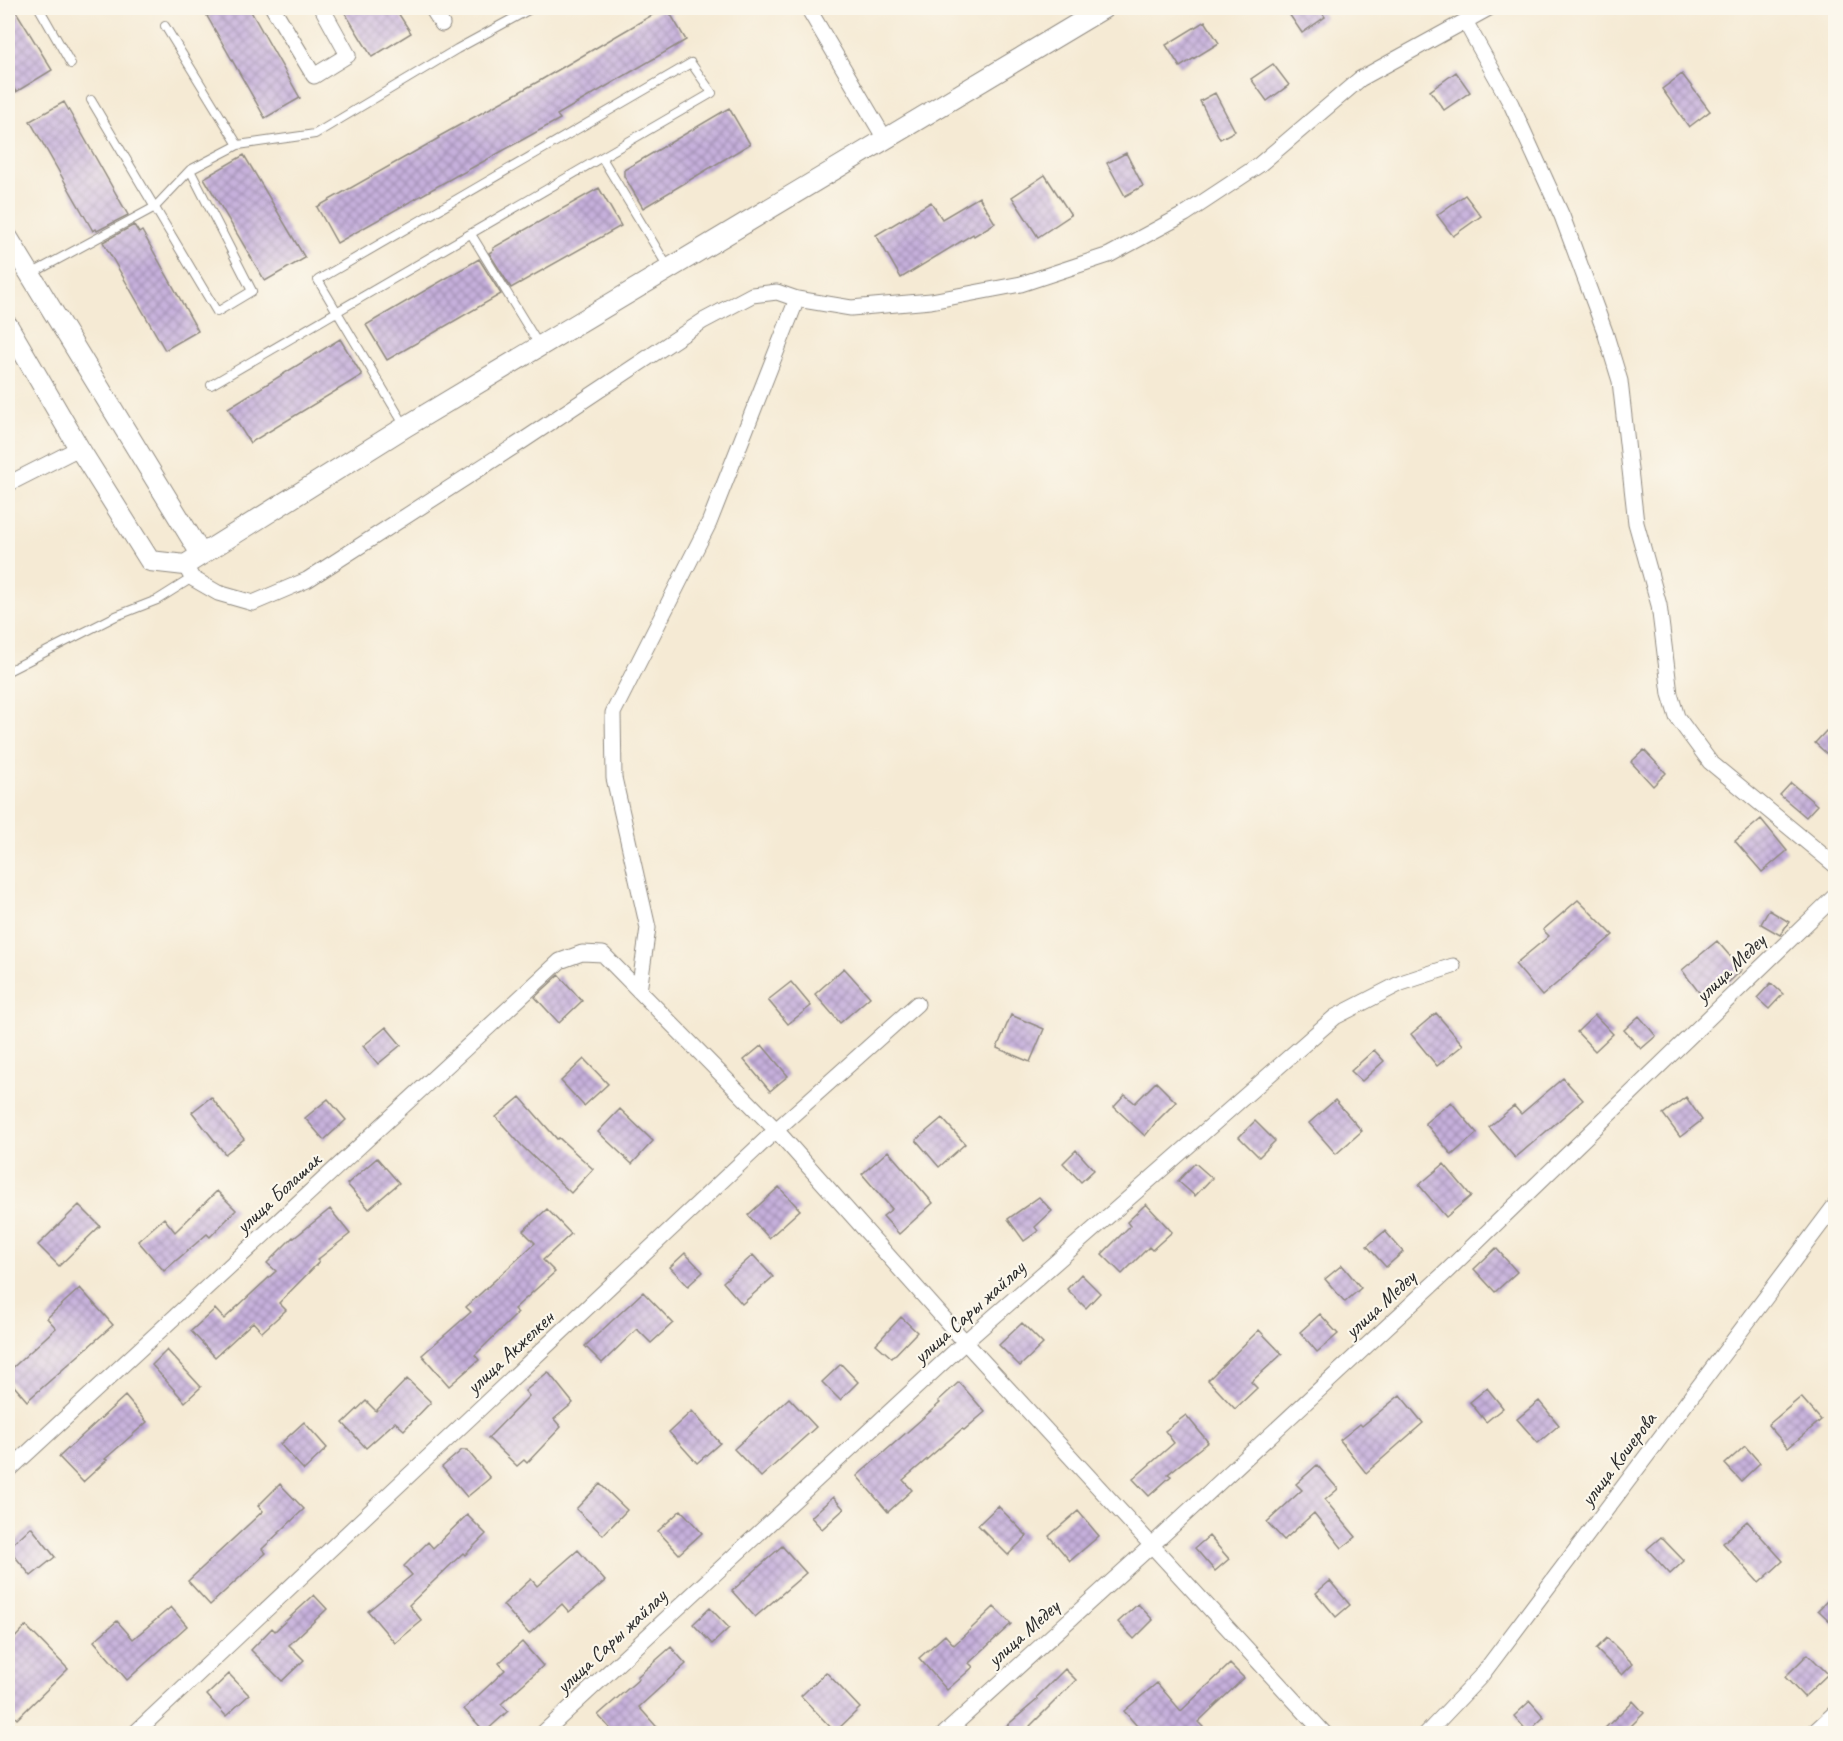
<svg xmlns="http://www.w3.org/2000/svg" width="1843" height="1741" font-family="Caveat,sans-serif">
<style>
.building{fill:url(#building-cross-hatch)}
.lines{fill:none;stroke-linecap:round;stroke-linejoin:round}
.service-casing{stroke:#908a80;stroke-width:10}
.minor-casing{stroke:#908a80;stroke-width:17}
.tertiary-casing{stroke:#908a80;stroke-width:22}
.service{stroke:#fff;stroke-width:8}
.minor{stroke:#fff;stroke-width:15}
.tertiary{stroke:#fff;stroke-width:20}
.labels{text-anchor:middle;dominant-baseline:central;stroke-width:4.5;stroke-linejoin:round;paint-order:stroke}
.street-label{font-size:21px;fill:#2b2b2b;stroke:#fbf7ec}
</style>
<defs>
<pattern id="building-cross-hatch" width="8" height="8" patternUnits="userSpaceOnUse" patternTransform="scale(1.5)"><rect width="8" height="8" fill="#c6b0dc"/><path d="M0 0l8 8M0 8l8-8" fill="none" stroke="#a18fb3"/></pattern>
</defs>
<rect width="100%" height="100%" fill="#fbf7ec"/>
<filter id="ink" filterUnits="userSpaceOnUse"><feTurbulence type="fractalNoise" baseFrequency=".0167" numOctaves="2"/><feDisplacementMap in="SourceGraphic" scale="12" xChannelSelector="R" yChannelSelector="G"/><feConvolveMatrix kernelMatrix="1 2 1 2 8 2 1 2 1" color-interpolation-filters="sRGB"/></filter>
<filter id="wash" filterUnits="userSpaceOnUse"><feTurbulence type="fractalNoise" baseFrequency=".008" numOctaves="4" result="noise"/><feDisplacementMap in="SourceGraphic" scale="24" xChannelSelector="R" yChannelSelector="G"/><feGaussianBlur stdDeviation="1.35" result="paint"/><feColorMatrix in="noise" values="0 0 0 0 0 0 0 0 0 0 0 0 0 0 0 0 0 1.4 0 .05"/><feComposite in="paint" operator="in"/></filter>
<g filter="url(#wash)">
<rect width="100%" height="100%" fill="#f5ead4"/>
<g id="blocks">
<path class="building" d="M 8,8 L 14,8 L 52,70 L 16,92 L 8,78 Z
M 222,8 L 249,8 L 300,98 L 265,118 L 207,16 Z
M 342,8 L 395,8 L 411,33 L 372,57 Z
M 664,8 L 667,8 L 686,40 L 557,115 L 560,119 L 459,175 L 459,174 L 337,243 L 317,207 L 439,138 L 438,137 L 541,80 Z
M 1285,8 L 1319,8 L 1325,17 L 1302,33 Z
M 1205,21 L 1219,43 L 1180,67 L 1166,45 Z
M 1273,64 L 1289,85 L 1267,101 L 1251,79 Z
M 1456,72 L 1470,92 L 1444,110 L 1430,91 Z
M 1682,74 L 1710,111 L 1689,127 L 1662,89 Z
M 1215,93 L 1235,131 L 1220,139 L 1200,101 Z
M 64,102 L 128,215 L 97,231 L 96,229 L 93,231 L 30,121 Z
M 729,108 L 750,144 L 643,208 L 624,176 L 624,170 Z
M 1126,153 L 1143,186 L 1125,196 L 1107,163 Z
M 244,155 L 305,258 L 265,281 L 204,178 Z
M 1045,175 L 1071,215 L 1038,237 L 1012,197 Z
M 599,188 L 621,226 L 511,288 L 489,253 L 494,250 L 493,248 Z
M 1465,195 L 1481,216 L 1453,236 L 1437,215 Z
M 979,197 L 995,223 L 974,236 L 973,234 L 901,278 L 876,235 L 931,202 L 942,219 Z
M 134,225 L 139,233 L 142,231 L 198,331 L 165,350 L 103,242 Z
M 479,259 L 501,294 L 387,360 L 366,325 Z
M 340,339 L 362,375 L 250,443 L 228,408 Z
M 1826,731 L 1836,739 L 1836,762 L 1815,743 Z
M 1644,750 L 1666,773 L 1653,786 L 1631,762 Z
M 1791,783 L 1817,805 L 1806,817 L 1780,795 Z
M 1761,819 L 1787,851 L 1762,872 L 1735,841 Z
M 1578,900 L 1613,935 L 1542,996 L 1515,964 L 1549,936 L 1543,930 Z
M 1769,910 L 1789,922 L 1780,935 L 1761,924 Z
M 1717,941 L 1742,970 L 1729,982 L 1725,977 L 1701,995 L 1682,970 Z
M 844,968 L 870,997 L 840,1023 L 815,994 Z
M 559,975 L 582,1001 L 559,1023 L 535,997 Z
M 791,982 L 811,1006 L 788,1024 L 768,1000 Z
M 1771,983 L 1783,994 L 1769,1009 L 1757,998 Z
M 1436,1013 L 1463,1045 L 1437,1066 L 1411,1034 Z
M 1011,1015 L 1044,1029 L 1030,1062 L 997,1048 Z
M 1595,1015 L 1613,1034 L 1595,1051 L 1577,1032 Z
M 1639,1016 L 1656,1036 L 1641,1049 L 1624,1030 Z
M 386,1027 L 401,1045 L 378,1064 L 363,1046 Z
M 762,1045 L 788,1076 L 770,1091 L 744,1060 Z
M 1374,1050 L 1384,1061 L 1362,1081 L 1351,1071 Z
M 584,1059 L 608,1084 L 584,1106 L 561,1081 Z
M 1563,1078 L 1583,1100 L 1515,1158 L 1489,1127 L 1514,1106 L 1521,1114 Z
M 1156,1082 L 1176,1102 L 1156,1122 L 1145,1136 L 1114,1107 L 1125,1095 L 1135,1103 Z
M 211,1097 L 244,1139 L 225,1154 L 192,1112 Z
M 520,1097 L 557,1139 L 559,1138 L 593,1169 L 571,1193 L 522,1146 L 496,1117 Z
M 1686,1097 L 1702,1120 L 1680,1137 L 1663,1114 Z
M 328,1099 L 346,1120 L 324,1140 L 305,1118 Z
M 1335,1100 L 1362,1131 L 1336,1154 L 1309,1123 Z
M 1451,1102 L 1477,1133 L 1452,1155 L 1425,1123 Z
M 620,1109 L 653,1141 L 632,1164 L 598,1132 Z
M 942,1118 L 965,1144 L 939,1167 L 916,1140 Z
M 1255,1121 L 1275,1141 L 1259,1157 L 1239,1137 Z
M 1076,1150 L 1094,1170 L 1081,1182 L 1063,1163 Z
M 888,1151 L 933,1203 L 899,1234 L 883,1216 L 892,1209 L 862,1174 Z
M 377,1158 L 399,1183 L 369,1209 L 347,1184 Z
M 1195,1163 L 1212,1178 L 1195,1196 L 1178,1181 Z
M 1444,1164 L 1471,1196 L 1446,1217 L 1419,1185 Z
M 779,1187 L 800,1210 L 769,1238 L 748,1215 Z
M 217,1191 L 236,1210 L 210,1237 L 207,1234 L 164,1271 L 138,1241 L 164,1218 L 175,1232 Z
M 1039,1197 L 1052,1211 L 1035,1227 L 1038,1231 L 1024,1241 L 1008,1219 Z
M 1146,1204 L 1172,1232 L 1152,1250 L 1149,1247 L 1122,1274 L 1102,1254 L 1130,1226 L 1127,1222 Z
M 79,1205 L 100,1226 L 59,1266 L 38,1245 Z
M 330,1209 L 350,1234 L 317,1260 L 319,1262 L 279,1303 L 286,1310 L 262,1332 L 253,1322 L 215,1357 L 191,1331 L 215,1309 L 224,1319 L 276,1271 L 267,1263 L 293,1237 L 294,1238 Z
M 547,1209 L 571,1234 L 543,1260 L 555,1272 L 514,1309 L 518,1313 L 475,1355 L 479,1360 L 449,1386 L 422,1355 L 471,1312 L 466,1307 L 535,1243 L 523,1231 Z
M 1385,1231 L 1403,1252 L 1386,1267 L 1367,1246 Z
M 1496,1248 L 1517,1272 L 1495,1292 L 1474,1269 Z
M 685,1253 L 703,1272 L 688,1286 L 670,1267 Z
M 753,1255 L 773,1277 L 742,1304 L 723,1282 Z
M 1342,1265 L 1361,1288 L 1345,1302 L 1325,1279 Z
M 1081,1274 L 1100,1293 L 1086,1308 L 1067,1289 Z
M 80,1288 L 113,1325 L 27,1401 L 8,1379 L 8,1372 L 56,1328 L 47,1318 Z
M 643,1292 L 673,1323 L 651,1343 L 637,1329 L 602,1363 L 585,1346 Z
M 1320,1314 L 1338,1334 L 1317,1352 L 1300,1332 Z
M 901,1317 L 917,1332 L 892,1358 L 876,1344 Z
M 1022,1323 L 1043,1344 L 1020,1366 L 999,1345 Z
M 1259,1330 L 1282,1354 L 1251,1382 L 1257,1388 L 1235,1409 L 1208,1380 Z
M 167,1350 L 201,1387 L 185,1402 L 152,1365 Z
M 841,1364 L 858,1382 L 840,1400 L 822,1382 Z
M 548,1372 L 573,1403 L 554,1419 L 561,1427 L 527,1463 L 524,1460 L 517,1466 L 488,1438 L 529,1396 L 525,1391 Z
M 407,1379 L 431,1402 L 404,1430 L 395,1422 L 366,1448 L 343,1423 L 366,1401 L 376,1411 Z
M 959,1382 L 985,1412 L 964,1430 L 962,1429 L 903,1480 L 912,1490 L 888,1512 L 857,1476 L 940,1403 L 938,1401 Z
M 1487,1388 L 1503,1408 L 1486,1422 L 1470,1402 Z
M 1400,1395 L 1423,1423 L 1366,1473 L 1340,1440 L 1360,1424 L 1362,1426 Z
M 125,1396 L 147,1422 L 105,1459 L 107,1460 L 83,1482 L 59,1457 Z
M 1801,1397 L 1821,1420 L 1788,1448 L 1768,1425 Z
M 789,1398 L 816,1427 L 761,1477 L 734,1449 Z
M 1539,1401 L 1559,1425 L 1538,1443 L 1517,1419 Z
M 692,1411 L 720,1443 L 697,1463 L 669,1432 Z
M 1186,1415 L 1208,1442 L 1168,1474 L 1171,1476 L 1149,1496 L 1133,1479 L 1174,1443 L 1165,1431 Z
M 304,1422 L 327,1448 L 304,1470 L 280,1444 Z
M 1745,1446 L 1760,1463 L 1741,1481 L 1725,1464 Z
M 462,1450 L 467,1450 L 490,1478 L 467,1497 L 442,1467 Z
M 1317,1465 L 1338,1489 L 1325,1500 L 1356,1537 L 1342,1548 L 1314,1513 L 1284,1540 L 1267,1522 L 1302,1490 L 1296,1484 Z
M 280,1484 L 304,1509 L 262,1549 L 266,1553 L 210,1605 L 188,1581 L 263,1511 L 258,1506 Z
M 600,1484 L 627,1510 L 603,1535 L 576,1509 Z
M 833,1497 L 844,1509 L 822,1529 L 811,1517 Z
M 998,1506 L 1027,1536 L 1008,1555 L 978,1525 Z
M 681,1510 L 702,1533 L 679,1554 L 658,1531 Z
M 1078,1511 L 1099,1536 L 1070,1561 L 1049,1536 Z
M 467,1515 L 486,1534 L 465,1555 L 463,1553 L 409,1605 L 422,1621 L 395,1643 L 368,1611 L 412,1575 L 404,1566 L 428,1542 L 433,1548 Z
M 1747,1521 L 1783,1561 L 1759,1583 L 1723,1543 Z
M 31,1527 L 55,1557 L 31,1576 L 8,1548 Z
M 1209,1536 L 1229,1559 L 1215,1571 L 1195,1548 Z
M 1661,1537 L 1684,1561 L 1670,1574 L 1647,1549 Z
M 782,1546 L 806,1573 L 755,1617 L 732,1591 Z
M 578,1550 L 605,1581 L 569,1612 L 562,1604 L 529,1634 L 503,1605 L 531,1579 L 537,1586 Z
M 1330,1581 L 1350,1605 L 1336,1617 L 1316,1593 Z
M 1836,1592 L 1836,1627 L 1818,1610 Z
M 314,1595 L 327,1609 L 289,1645 L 304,1660 L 282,1681 L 251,1650 L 272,1628 L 275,1631 Z
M 1138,1604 L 1153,1620 L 1134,1639 L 1118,1622 Z
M 171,1607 L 187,1626 L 127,1680 L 94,1641 L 117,1621 L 133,1639 Z
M 994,1607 L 1011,1624 L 969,1663 L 973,1667 L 947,1690 L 919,1658 L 945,1635 L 954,1645 Z
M 710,1608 L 729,1628 L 712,1644 L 693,1624 Z
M 26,1626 L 68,1669 L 17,1719 L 8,1710 L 8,1645 Z
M 1607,1638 L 1633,1664 L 1622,1675 L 1596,1649 Z
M 522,1642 L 543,1666 L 501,1704 L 508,1711 L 485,1732 L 464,1709 L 505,1670 L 499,1663 Z
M 671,1647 L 686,1664 L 639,1707 L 663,1734 L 615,1734 L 598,1715 L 639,1679 L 637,1677 Z
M 1808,1654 L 1828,1674 L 1804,1697 L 1785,1677 Z
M 1230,1664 L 1244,1678 L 1198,1722 L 1210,1734 L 1144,1734 L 1124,1711 L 1157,1683 L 1181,1711 Z
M 1065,1669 L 1076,1680 L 1030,1726 L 1037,1734 L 997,1734 L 1038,1699 L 1037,1697 Z
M 826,1672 L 860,1708 L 835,1732 L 801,1696 Z
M 229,1674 L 249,1695 L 226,1716 L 207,1695 Z
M 1530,1701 L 1544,1717 L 1528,1732 L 1514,1716 Z
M 1633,1701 L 1644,1713 L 1623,1734 L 1599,1734 Z"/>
</g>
</g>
<g filter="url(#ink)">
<use href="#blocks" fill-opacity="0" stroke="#908a80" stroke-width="1.5"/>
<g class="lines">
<g class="service-casing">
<path id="service" d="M 39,8 L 71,64
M 165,26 L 238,145
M 91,100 L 217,312 L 252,291 L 190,170
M 602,158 L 668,267
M 471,234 L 539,345
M 31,274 L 155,207 L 190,170 L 238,145 L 315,134 L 457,49 L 532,8
M 211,385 C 378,288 545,191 712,93 L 691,63 L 318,280 L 405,426
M 8,671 L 116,616 L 157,600 L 192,578"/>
</g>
<g class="minor-casing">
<path id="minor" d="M 273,8 L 314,76 L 348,55 L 322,8
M 432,8 L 442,24
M 808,8 L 885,139
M 1465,21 L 1511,104 L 1562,216 L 1605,332 L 1620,381 L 1636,523 L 1659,605 L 1670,694 L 1677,717 L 1710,762 L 1836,866
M 8,484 L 79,448
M 185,565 L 192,578 L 218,593 L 253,603 L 307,580 L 524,440 L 703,321 L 752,295 L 777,292 L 797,299 L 851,308 L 931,301 L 1021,284 L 1109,255 L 1185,214 L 1259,165 L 1360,79 L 1489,8
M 639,991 L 648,928 L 614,778 L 613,713 L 709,523 L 797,299
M 8,1471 L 560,961 L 582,953 L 603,954 L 776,1130 L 965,1342 L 1325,1734
M 134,1734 L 776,1130 L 917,1004
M 542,1734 L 965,1342 L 1335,1017 L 1401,983 L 1453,966
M 944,1734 L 1152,1545 L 1446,1272 L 1836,895
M 1426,1734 L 1481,1676 L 1836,1204
M 1812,1734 L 1836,1712"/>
</g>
<g class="tertiary-casing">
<path id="tertiary" d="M 8,238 L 201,554
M 8,326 L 79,448 L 150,561 L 185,565 L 405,427 L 1104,8"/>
</g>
<use href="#service" class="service"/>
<use href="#minor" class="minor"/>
<use href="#tertiary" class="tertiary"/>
</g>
</g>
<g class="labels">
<g class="street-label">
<text transform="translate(1730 968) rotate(-44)">улица Медеу</text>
<text transform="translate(278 1193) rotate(-43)">улица Болашак</text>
<text transform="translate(1380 1304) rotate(-43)">улица Медеу</text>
<text transform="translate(969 1312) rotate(-42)">улица Сары жайлау</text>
<text transform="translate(510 1352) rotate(-43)">улица Акжелкен</text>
<text transform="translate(1618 1459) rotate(-53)">улица Кошерова</text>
<text transform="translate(1023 1633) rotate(-42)">улица Медеу</text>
<text transform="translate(611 1641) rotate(-43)">улица Сары жайлау</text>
</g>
</g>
<rect width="1843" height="1741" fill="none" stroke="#fbf7ec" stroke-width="30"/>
</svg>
